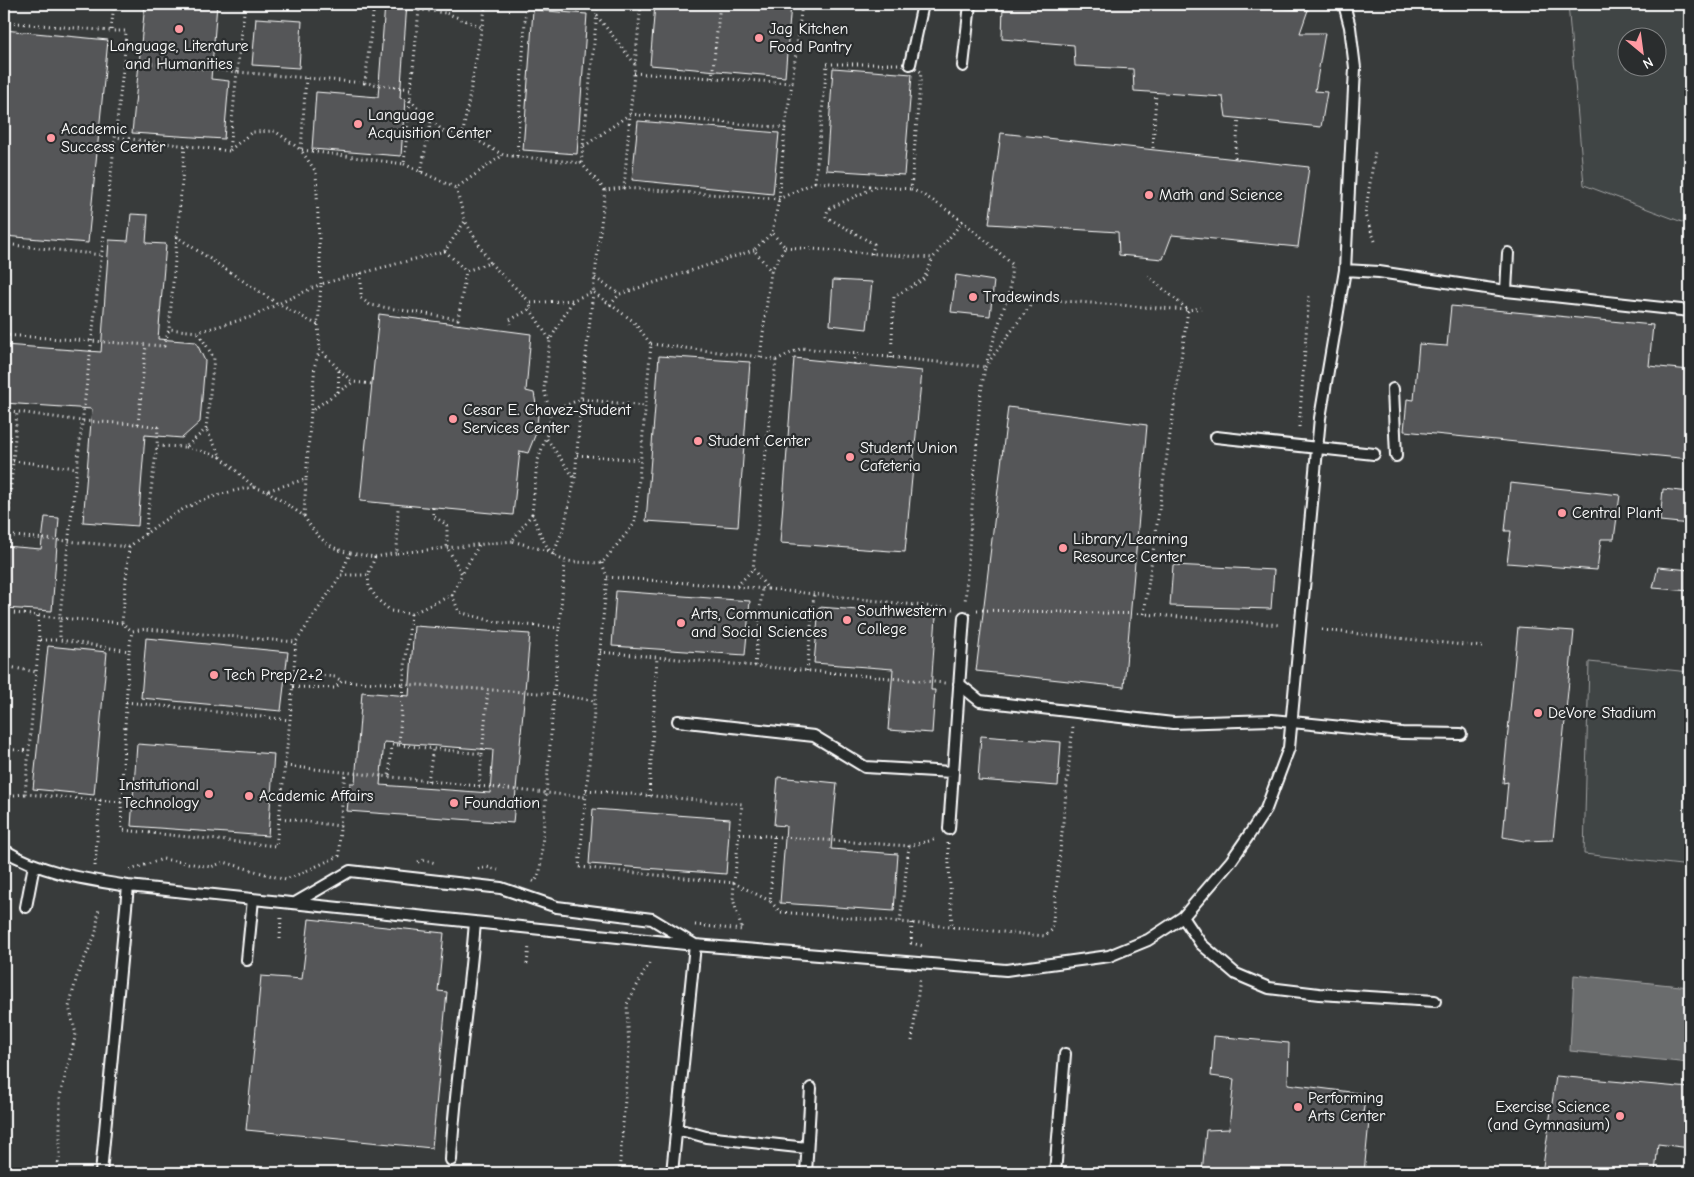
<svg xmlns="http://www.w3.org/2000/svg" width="1694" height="1177" font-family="'Comic Neue',sans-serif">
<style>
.built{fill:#373a3b;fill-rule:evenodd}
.green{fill:#414445;stroke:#a0a2a2;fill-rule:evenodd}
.water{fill:#6a6c6d;stroke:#a6a7a7}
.building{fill:#555758;stroke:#fff;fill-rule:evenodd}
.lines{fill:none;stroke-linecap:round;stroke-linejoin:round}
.service-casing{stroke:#fff;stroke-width:14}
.path{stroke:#fff;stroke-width:3;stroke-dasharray:1 4;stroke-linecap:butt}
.service{stroke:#2a2d2e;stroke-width:10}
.poi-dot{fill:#ff9aa2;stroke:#2a2d2e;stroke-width:2}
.labels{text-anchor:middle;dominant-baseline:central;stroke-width:4.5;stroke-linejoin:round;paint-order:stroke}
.poi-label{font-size:16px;fill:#fff;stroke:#2a2d2e;text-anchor:start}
</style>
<rect width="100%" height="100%" fill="#2a2d2e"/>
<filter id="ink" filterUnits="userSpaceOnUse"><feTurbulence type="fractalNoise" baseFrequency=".02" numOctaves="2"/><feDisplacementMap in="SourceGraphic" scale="10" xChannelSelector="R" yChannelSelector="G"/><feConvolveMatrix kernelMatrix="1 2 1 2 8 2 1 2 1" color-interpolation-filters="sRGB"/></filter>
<g filter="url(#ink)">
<path class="built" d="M 4,4 L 1690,4 L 1690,1173 L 4,1173 ZM 1626,38 L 1656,38 L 1656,68 L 1626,68 Z"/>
<path class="green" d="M 1568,4 L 1690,4 L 1690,225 L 1584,185 ZM 1626,38 L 1656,38 L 1656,68 L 1626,68 Z
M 1589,662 L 1690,672 L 1690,866 L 1584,854 Z"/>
<path class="water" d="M 1574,975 L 1690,987 L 1690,1063 L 1570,1051 Z"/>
<path class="building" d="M 145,4 L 217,4 L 211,79 L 229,81 L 224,139 L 132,133 Z
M 385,4 L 407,4 L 400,98 L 405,99 L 401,156 L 312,149 L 316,92 L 378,97 Z
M 655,4 L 791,4 L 785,77 L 650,65 Z
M 1003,4 L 1245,4 L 1245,6 L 1308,10 L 1300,33 L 1325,33 L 1315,91 L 1327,92 L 1321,127 L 1226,117 L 1223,97 L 1134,91 L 1133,69 L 1075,66 L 1074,45 L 1002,39 Z
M 533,10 L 587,14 L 577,154 L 523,150 Z
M 256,18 L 302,21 L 299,68 L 252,65 Z
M 4,30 L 108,40 L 88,243 L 4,236 Z
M 833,68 L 912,74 L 904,175 L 826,170 Z
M 638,121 L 779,133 L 773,194 L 632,180 Z
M 1001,133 L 1309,167 L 1298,247 L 1172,235 L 1163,259 L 1119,255 L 1118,232 L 989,224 Z
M 131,214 L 148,215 L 146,243 L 166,244 L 158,339 L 196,342 L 205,361 L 200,422 L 182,438 L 145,435 L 138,526 L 83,522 L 92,409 L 4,403 L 4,345 L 101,352 L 109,240 L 128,241 Z
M 956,275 L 994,281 L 990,316 L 951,312 Z
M 833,280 L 872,282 L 867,329 L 830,325 Z
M 1451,306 L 1653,325 L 1649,366 L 1690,370 L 1690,459 L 1404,431 L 1407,399 L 1414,400 L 1419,344 L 1447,346 Z
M 379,314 L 531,334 L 526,391 L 534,393 L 538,415 L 536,433 L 528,453 L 520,451 L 513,515 L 360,501 Z
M 659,356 L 750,362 L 738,527 L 646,521 Z
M 794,358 L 922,371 L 905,552 L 780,543 Z
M 1008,407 L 1147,425 L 1124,687 L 976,671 Z
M 1510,483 L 1620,495 L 1614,539 L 1601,539 L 1597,570 L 1507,563 L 1511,531 L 1505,531 Z
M 1663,489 L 1690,492 L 1690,524 L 1660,521 Z
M 45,517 L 59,518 L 52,611 L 4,608 L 4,546 L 41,549 Z
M 1173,565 L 1274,570 L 1271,609 L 1170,606 Z
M 1658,567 L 1690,570 L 1690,591 L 1653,588 Z
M 616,591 L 750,601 L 745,655 L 612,646 Z
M 819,607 L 936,616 L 931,690 L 935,690 L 932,733 L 888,730 L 893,669 L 814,663 Z
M 414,626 L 530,634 L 513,823 L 347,811 L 350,783 L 355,783 L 362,692 L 409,696 ZM 384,742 L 493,750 L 490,793 L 380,785 Z
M 1518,627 L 1574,631 L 1553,840 L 1524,841 L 1503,837 L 1508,782 L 1503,783 Z
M 146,638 L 288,652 L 281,711 L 141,698 Z
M 48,646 L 107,652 L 94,795 L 33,789 Z
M 981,736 L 1061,742 L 1058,786 L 978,780 Z
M 137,744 L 274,754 L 268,836 L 131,826 Z
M 778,777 L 837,783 L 831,849 L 898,854 L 894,911 L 780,903 L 786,826 L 774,825 Z
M 593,809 L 730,819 L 726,874 L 589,864 Z
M 309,919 L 444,933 L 438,991 L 447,992 L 432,1148 L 246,1130 L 261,976 L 302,979 Z
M 1214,1036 L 1289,1043 L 1288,1084 L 1366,1094 L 1362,1120 L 1369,1121 L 1364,1173 L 1202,1173 L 1206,1130 L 1229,1129 L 1234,1079 L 1211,1076 Z
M 1556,1076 L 1690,1088 L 1690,1148 L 1658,1144 L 1655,1173 L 1542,1173 Z"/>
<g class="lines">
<g class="service-casing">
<path id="service" d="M 910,64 L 923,4
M 963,66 L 970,4
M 1345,270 L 1379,272 L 1506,291 L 1690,311
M 1506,291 L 1508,253
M 1393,389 L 1396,456
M 1216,437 L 1374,454
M 959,684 L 980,701 L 1173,723 L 1272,720 L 1402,733 L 1461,734
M 678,721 L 814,736 L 865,767 L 952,772
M 949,829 L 964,617
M 4,850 C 42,873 84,879 128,886 L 695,945 L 1006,970 L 1109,956 L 1148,940 L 1183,917 L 1231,861 L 1249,835 L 1266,809 L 1289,748 L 1320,418 L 1345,270 L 1355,68 L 1350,27 L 1344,4
M 295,903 L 350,871 L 501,888 L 557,907 L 652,919 L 695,945 L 672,1173
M 26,907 L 34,865
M 1183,917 L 1201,944 L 1236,974 L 1269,988 L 1319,994 L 1435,1001
M 247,960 L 253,899
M 677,1129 L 706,1137 L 807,1148
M 451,1160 C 455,1080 469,1002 475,922
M 101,1173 L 128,886
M 806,1173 L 811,1088
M 1055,1173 L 1065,1054"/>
</g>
<path class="path" d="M 62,4 L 94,7 L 100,4
M 114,4 L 111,31 L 126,31 L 124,61
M 245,4 L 237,72 L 365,83
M 367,4 L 374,5 L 365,83 L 411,89 L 419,10
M 374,4 L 446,13
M 447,4 L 446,13 L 482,27
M 486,4 L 463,132 L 503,155 L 581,163 L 583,147
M 598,4 L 583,147 L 630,114 L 641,4
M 597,16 L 635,64
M 4,22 L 111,31
M 827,64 L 910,64 L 921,72 L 911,189 L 815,182 Z
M 634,73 L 792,83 L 802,4
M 712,78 L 720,4
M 792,83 L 785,128 L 630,114 L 624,188 L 779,199 L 815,182
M 410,100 L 445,133 L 463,132
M 185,146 L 177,237 L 278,304 L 321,284 L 316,172 L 301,150
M 1153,148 L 1156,93
M 230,150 L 252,132 L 275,131 L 301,150 L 306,78
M 302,150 L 404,164 L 411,89
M 517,156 L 526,4
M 1235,158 L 1239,119
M 581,163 L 605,190 L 624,188
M 404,164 L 456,188 L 503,155
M 421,172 L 431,120
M 911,189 C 950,207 980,236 1012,264 L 1010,289 L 986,364
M 177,237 L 169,329 L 198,332 L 251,317 L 278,304 L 318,325 L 321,284 L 445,251 L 465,221 L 456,188
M 1375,241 L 1365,215 L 1375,151
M 4,244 L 102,255
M 785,247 L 933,258 L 963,221
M 445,251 L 466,271 L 490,263 L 465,221
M 872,254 L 874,244 L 826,217 L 828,209 L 876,187
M 490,263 L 531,303 L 530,309 L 510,320 L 511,324
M 771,271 L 785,247 L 772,233
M 361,273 L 361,298 L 370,305 L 458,319 L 466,271
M 595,278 L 620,294
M 531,303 L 573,300 L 593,292 L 605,190
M 610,305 L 620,294 L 754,250
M 530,309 L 550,340 L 573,300
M 458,319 L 459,325
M 318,325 L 320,349 L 315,365 L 311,411 L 338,392 L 339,370 L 320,349
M 4,335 L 164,346 L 169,329
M 651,344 L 760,357 L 771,271 L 754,250 L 772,233 L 779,199 L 785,128
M 891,358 L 894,297 L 924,279 L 933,258
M 776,360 L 802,348 L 985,367 L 980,399 L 965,603
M 854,364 L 855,354
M 985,367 L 1035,299 L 1188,310 L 1148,276
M 339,370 L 353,382
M 338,392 L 353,382 L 372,384
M 4,410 L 82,421 L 138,424 L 146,345
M 550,412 L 581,399 L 593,293
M 138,424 L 158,427 L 157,446 L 186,447 L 206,429 L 214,358 L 198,332
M 537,424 L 550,425
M 1299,427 L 1309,296
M 547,439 L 575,479 L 581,399 L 645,406
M 186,447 L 221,457 L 206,429
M 577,455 L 641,460
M 221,457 L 254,487 L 266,491 L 306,479 L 311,411
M 13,461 L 77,468
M 267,491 L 304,516 L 306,479
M 433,508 L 433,516 L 447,525 L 447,547 L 462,574 L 479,545
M 532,514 L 537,463 L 550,425 L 550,412 L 544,389 L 550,340
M 304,516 C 316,536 327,548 350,553 L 341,575 L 368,575 L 375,557 L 350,553
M 145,534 L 157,446
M 4,535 L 129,547 C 171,512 200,496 254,487
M 7,535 L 17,412
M 129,547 L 122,623 L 132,631 L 146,629 L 296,642 L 341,575
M 548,551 L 512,541 L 532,514 C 552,561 550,562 602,563 L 635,523 L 651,344 L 633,321 L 593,292
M 397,553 L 513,541
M 553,555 L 564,527 L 575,479
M 375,557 L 397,553 L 398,507
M 602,563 L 607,577 L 768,589 L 753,569 L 776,360 L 760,357
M 368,575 L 369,587 L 378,600 L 391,611 L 411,614 L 452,595 L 462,574
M 737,586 L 753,569
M 768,589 L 953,609
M 452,595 L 459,612 L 496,622 L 559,628 L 565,563
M 977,610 L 1144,614 L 1281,625
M 4,612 L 60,618 L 60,614 L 124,61 L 237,72 L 229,151 L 115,137
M 411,614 L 403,684 L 554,694 L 559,628
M 1144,614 L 1188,310 L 1201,308
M 38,616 L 39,640 L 60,640
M 122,623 L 60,618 L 60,640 L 129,651 L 132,631
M 1322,630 L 1483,647
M 39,640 L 25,794 L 121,802 L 129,651
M 600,652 L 945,683
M 4,666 L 36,672
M 755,666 L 762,588
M 807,671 L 814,594
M 294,672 L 335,677 L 342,681
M 293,687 L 335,688 L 342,681 L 403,684 L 399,745 L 392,745 L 389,777
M 126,702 L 290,720 L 296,642
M 399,745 L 482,754 L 479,786
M 4,749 L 29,751
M 482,754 L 488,690
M 285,766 L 585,797
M 428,781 L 433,749
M 586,790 L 742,804 L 734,883 L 579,867 L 607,577
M 4,796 L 25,794
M 649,796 L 657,657
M 121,802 L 122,830 L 276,846 L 290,720
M 280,818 L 340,826 L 345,772
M 739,834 L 909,846 L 937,839
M 774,837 L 770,901 L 780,912 L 900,922
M 948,843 L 952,927 L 1045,936 L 1052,930 L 1073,725
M 909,846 L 900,922 L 952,927
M 418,862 L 424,860 L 436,863
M 95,866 L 100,800
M 478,869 L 487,867 L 498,870
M 130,870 L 163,859 L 211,867 L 224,862 L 286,880 L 339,856 L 340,826
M 533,881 L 535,882 L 540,872 L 554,694 L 595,701
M 912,923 L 911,943 L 924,946
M 695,925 L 742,930 L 733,899 L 734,883 L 770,901
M 280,939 L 281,917
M 527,964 L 529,946
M 912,1041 L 920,978
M 56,1173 L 60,1155 L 60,1096 L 76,1034 L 69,1007 L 77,976 L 96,933 L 99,907
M 619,1173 L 629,1051 L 627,1004 L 651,960"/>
<use href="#service" class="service"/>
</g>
</g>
<g class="poi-dot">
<circle cx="179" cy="29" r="5"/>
<circle cx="759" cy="38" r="5"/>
<circle cx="358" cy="124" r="5"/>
<circle cx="51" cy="138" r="5"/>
<circle cx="1149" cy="195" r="5"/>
<circle cx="973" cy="297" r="5"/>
<circle cx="453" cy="419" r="5"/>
<circle cx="698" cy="441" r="5"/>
<circle cx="850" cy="457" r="5"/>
<circle cx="1562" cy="513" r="5"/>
<circle cx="1063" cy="548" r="5"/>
<circle cx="847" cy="620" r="5"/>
<circle cx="681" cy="623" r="5"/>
<circle cx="214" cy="675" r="5"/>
<circle cx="1538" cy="713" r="5"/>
<circle cx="209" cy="794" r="5"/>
<circle cx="249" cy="796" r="5"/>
<circle cx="454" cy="803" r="5"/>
<circle cx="1298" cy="1107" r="5"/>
<circle cx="1620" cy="1116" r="5"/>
</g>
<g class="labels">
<g class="poi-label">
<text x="769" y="29">Jag Kitchen<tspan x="769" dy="18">Food Pantry</tspan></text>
<text x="179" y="46" text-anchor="middle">Language, Literature<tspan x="179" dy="18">and Humanities</tspan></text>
<text x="368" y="115">Language<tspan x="368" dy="18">Acquisition Center</tspan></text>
<text x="61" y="129">Academic<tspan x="61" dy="18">Success Center</tspan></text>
<text x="1159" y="195">Math and Science</text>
<text x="983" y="297">Tradewinds</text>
<text x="463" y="410">Cesar E. Chavez-Student<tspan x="463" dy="18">Services Center</tspan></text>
<text x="708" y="441">Student Center</text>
<text x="860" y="448">Student Union<tspan x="860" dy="18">Cafeteria</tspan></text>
<text x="1572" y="513">Central Plant</text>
<text x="1073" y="539">Library/Learning<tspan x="1073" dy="18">Resource Center</tspan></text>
<text x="857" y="611">Southwestern<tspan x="857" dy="18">College</tspan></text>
<text x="691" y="614">Arts, Communication<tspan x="691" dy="18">and Social Sciences</tspan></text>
<text x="224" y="675">Tech Prep/2+2</text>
<text x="1548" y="713">DeVore Stadium</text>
<text x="199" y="785" text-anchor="end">Institutional<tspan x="199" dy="18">Technology</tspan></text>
<text x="259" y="796">Academic Affairs</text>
<text x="464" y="803">Foundation</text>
<text x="1308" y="1098">Performing<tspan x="1308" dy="18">Arts Center</tspan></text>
<text x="1610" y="1107" text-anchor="end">Exercise Science<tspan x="1610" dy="18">(and Gymnasium)</tspan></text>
</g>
</g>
<rect width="1694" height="1177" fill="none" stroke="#2a2d2e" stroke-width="20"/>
<rect x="10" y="10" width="1674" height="1157" fill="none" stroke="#fff" stroke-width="2" filter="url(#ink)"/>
<g transform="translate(1642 52) rotate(151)"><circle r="24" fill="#2a2d2e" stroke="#7f8182"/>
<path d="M0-4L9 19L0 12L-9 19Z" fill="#ff9aa2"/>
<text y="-8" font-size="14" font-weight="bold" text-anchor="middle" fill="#ffffff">N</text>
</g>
</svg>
